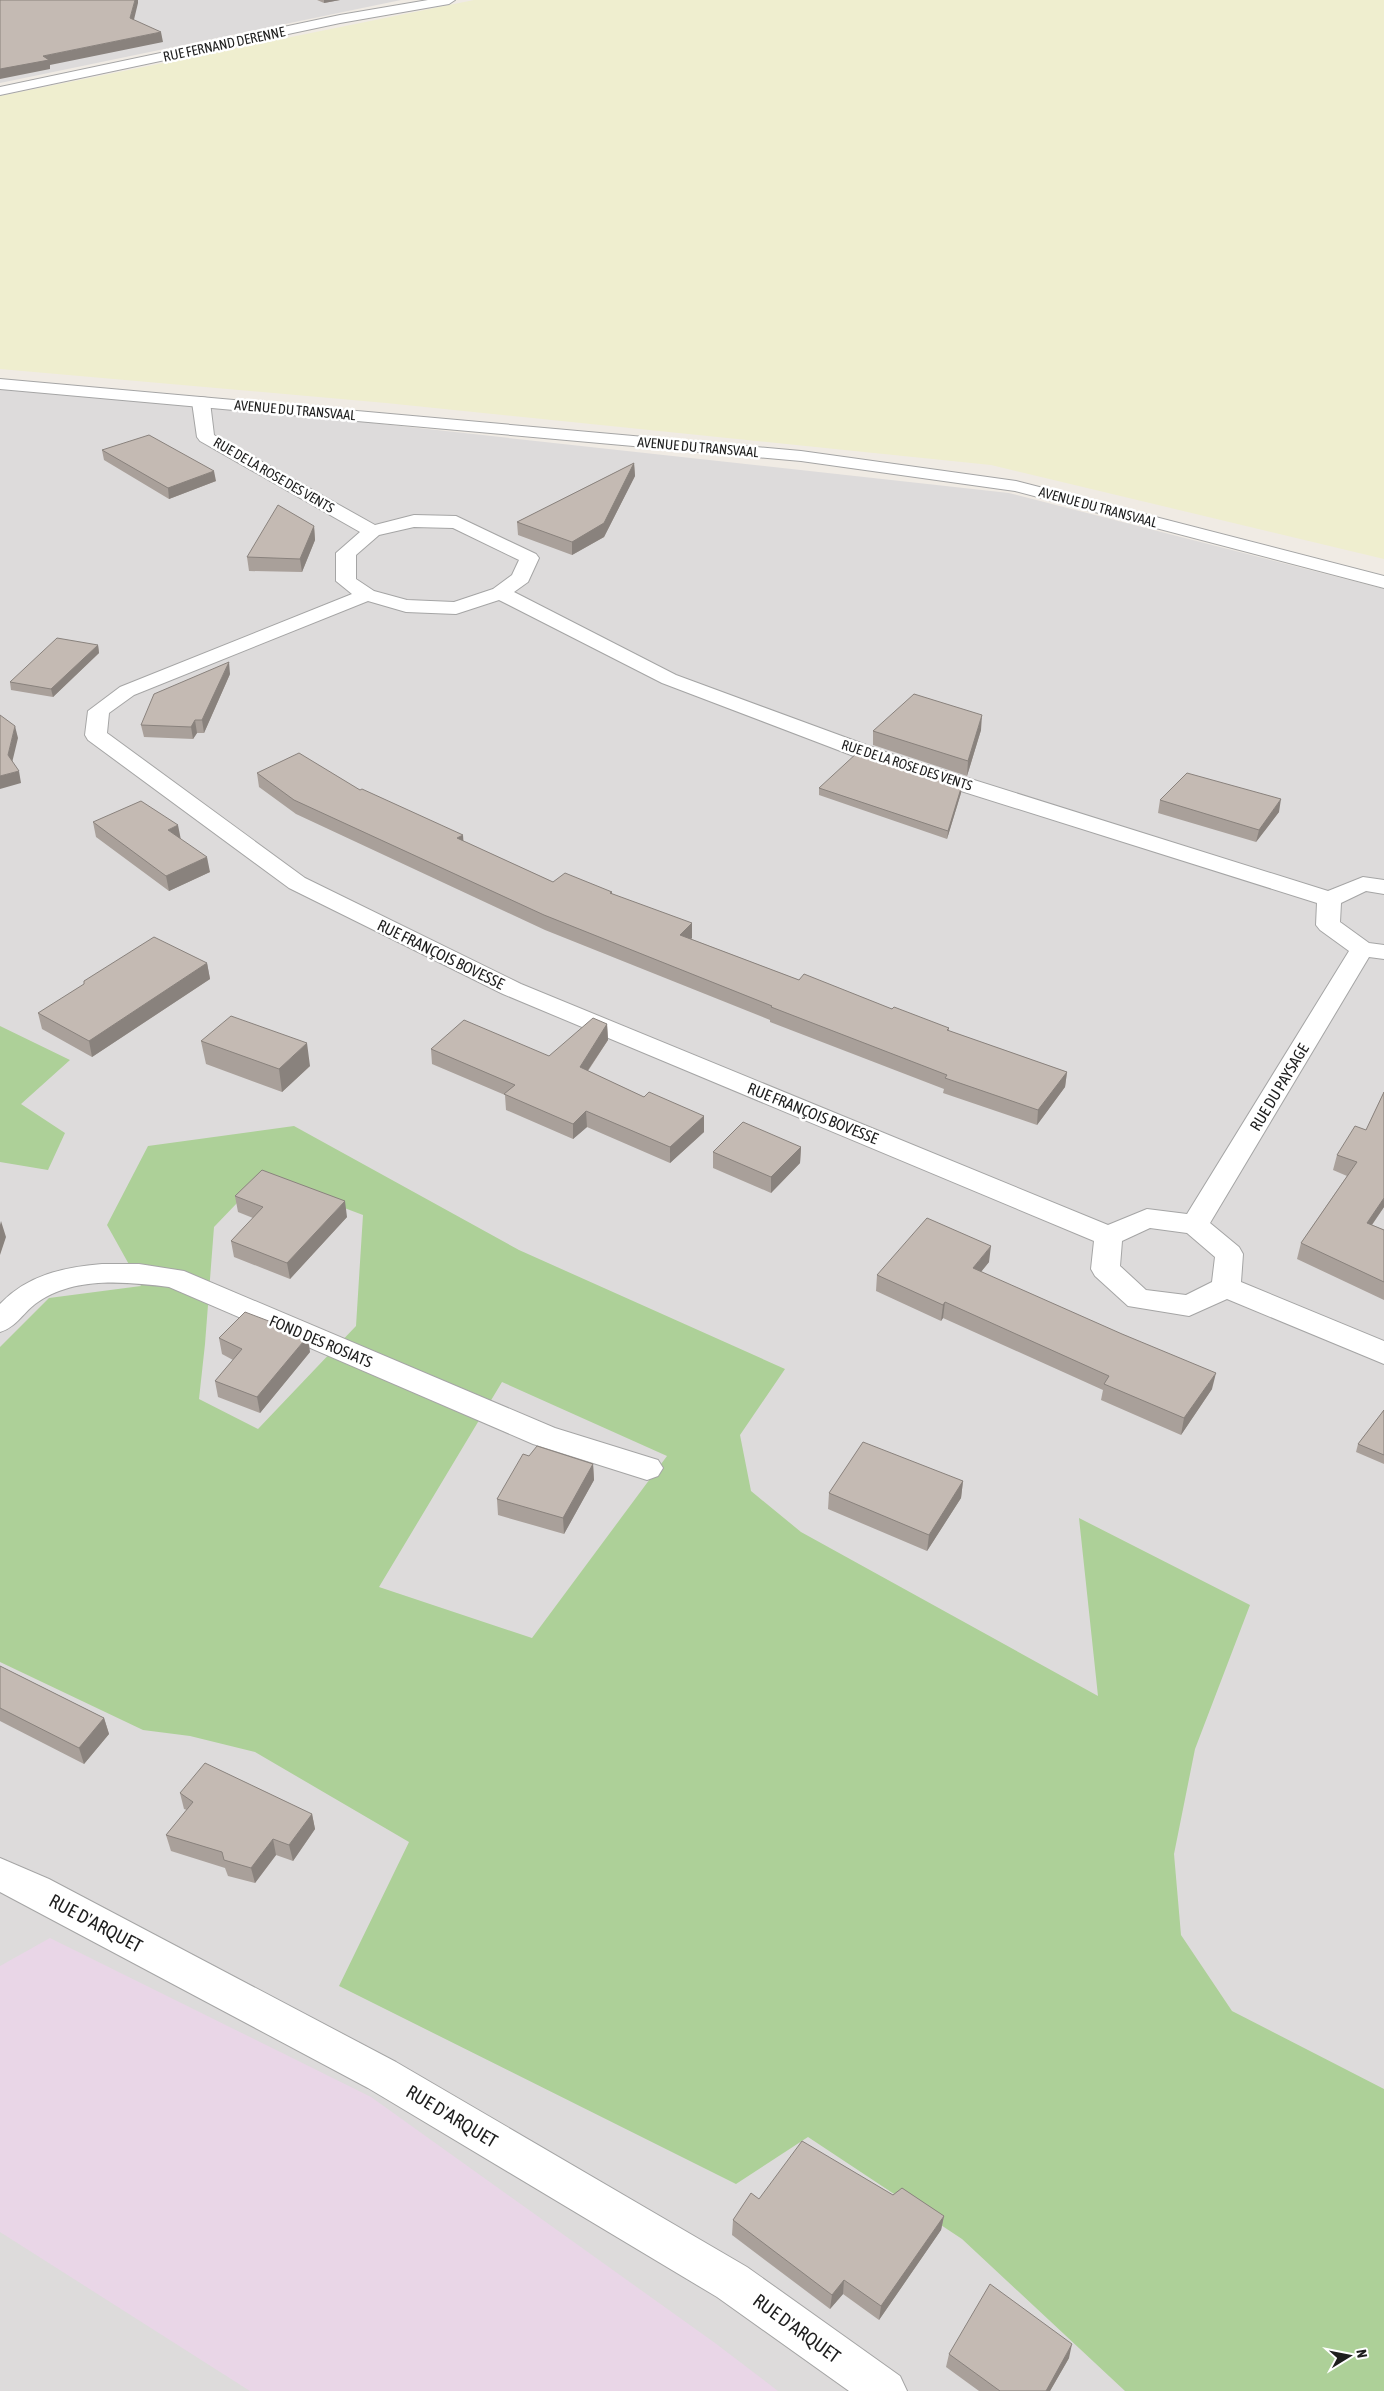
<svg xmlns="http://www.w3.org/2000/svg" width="1384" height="2391" font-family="'Asap Condensed',sans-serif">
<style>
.residential{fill:#dddbdb}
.industrial{fill:#e9d6e7}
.farmland{fill:#efeecf}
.forest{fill:#add098;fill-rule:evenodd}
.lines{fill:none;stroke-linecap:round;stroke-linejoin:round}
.minor-casing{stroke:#a5a5a5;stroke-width:2}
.tertiary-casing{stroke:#a5a5a5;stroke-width:2}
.minor{fill:#fff;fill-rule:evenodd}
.tertiary{fill:#fff;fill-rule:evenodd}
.wall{fill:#a9a09a}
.shaded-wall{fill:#89827d}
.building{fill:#c4bab3;stroke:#89827d}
.labels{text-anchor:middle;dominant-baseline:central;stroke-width:5;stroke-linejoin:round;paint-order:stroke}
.far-street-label{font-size:14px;fill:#1e1e1e;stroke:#fff}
.street-label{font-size:16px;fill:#1e1e1e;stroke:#fff}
.near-street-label{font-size:19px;fill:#1e1e1e;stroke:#fff}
</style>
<rect width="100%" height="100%" fill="#f0ebe4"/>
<path class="residential" d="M 0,0 L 401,0 L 0,83 Z
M 0,382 L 1009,493 L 1384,589 L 1384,2391 L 0,2391 Z"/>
<path class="industrial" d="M 50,1938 L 371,2097 L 715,2343 L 778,2391 L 250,2391 L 0,2232 L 0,1966 Z"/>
<path class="farmland" d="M 474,0 L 1384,0 L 1384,559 L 991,465 L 386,403 L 0,369 L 0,96 Z"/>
<path class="forest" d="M 0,1026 L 70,1060 L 21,1104 L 65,1133 L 48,1170 L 0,1162 Z
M 294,1126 L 519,1250 L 785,1369 L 740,1435 L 751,1491 L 801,1532 L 1098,1696 L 1079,1518 L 1250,1605 L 1195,1749 L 1174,1854 L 1181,1935 L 1232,2011 L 1384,2089 L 1384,2391 L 1125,2391 L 962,2239 L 808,2137 L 736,2184 L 339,1986 L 409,1842 L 255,1752 L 190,1736 L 143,1730 L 0,1662 L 0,1347 L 49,1298 L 141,1286 L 107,1225 L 148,1146 ZM 262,1177 L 363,1215 L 356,1326 L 258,1429 L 199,1399 L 205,1344 L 214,1227 ZM 502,1382 L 667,1456 L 532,1638 L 379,1587 Z"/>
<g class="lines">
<g class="minor-casing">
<path id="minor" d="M 428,0 L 455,0 L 449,4 L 340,23 L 0,95 L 0,87 L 340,15 Z
M 201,397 L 207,398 L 210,402 L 214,435 L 375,525 L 414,515 L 456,516 L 536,554 L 539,558 L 528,582 L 514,592 L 676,675 L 888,753 L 1328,891 L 1363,877 L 1384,880 L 1384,894 L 1366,891 L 1341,903 L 1340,922 L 1369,943 L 1384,945 L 1384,959 L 1369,957 L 1210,1223 L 1239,1247 L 1243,1254 L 1241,1282 L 1384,1341 L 1384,1364 L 1227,1299 L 1189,1316 L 1128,1306 L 1095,1276 L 1091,1269 L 1094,1241 L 503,994 L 289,888 L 88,740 L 85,735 L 88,711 L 120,687 L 352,594 L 336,581 L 336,553 L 360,532 L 200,441 L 197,437 L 192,402 L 195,398 ZM 414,527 L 453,528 L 519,560 L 512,575 L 493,589 L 454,602 L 407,600 L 374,591 L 356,579 L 356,555 L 379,535 ZM 499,600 L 662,683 L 872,763 L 1317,903 L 1316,925 L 1320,930 L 1349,951 L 1187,1214 L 1147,1209 L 1108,1225 L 521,984 L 305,878 L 107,733 L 109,713 L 134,695 L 368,601 L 406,612 L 456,614 ZM 1150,1228 L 1187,1233 L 1215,1257 L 1212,1282 L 1186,1295 L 1146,1290 L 1120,1266 L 1122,1241 Z
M 102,1264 L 139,1264 L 184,1271 L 555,1428 L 658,1460 L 663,1468 L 658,1476 L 647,1480 L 533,1444 L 169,1287 C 127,1282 76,1276 38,1302 C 24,1311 17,1327 0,1332 L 0,1304 C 27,1275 65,1267 102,1264 Z"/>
</g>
<g class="tertiary-casing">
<path id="tertiary" d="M 0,379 L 801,451 L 1016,481 L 1384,576 L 1384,588 L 1015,491 L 801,461 L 0,389 Z
M 0,1858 L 49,1879 L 396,2062 L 747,2267 L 900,2376 L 907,2391 L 849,2391 L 717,2297 L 368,2088 L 0,1892 Z"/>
</g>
<use href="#minor" class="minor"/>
<use href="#tertiary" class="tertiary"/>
</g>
<path class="wall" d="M 317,0 L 340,0 L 324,3 Z
M 102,450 L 216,481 L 169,499 L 104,460 Z
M 634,463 L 635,476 L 604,537 L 572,555 L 518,535 L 517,522 Z
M 314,526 L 315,540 L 302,572 L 249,571 L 247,557 Z
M 98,645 L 99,653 L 53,697 L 11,690 L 10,682 Z
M 230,674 L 204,733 L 197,733 L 193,739 L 144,737 L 141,725 Z
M 981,730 L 967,776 L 873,745 L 873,731 Z
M 257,773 L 360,790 L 463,841 L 553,882 L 612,892 L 612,894 L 692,938 L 691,939 L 799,980 L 892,1009 L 949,1028 L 949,1031 L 1067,1072 L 1065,1087 L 1037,1125 L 943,1093 L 944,1089 L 770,1022 L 770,1020 L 545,930 L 296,814 L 259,787 Z
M 962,785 L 961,793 L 947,839 L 819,795 L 819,788 Z
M 1160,800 L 1279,812 L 1256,842 L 1158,813 Z
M 93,822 L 210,872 L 169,891 L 96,837 Z
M 207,963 L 210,979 L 92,1057 L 42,1029 L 38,1013 Z
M 607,1024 L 608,1040 L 588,1071 L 644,1097 L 704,1116 L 704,1132 L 670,1163 L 587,1127 L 573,1139 L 506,1110 L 505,1095 L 432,1064 L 431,1049 L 549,1056 Z
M 201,1041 L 310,1066 L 282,1092 L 206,1064 Z
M 1384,1092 L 1384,1207 L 1372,1225 L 1384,1230 L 1384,1300 L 1297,1259 L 1301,1243 L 1347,1176 L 1333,1170 L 1337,1155 L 1366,1130 Z
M 801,1147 L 800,1163 L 771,1193 L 713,1168 L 713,1152 Z
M 235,1196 L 347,1217 L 290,1279 L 234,1257 L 231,1241 L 253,1218 L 238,1212 Z
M 989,1262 L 981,1272 L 1212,1389 L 1181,1435 L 1101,1400 L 1103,1390 L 943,1318 L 941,1321 L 876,1291 L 877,1275 Z
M 219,1338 L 310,1352 L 260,1413 L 218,1397 L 215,1381 L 233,1360 L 222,1354 Z
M 1384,1410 L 1384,1464 L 1356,1452 L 1358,1444 Z
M 529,1456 L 593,1464 L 594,1480 L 564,1534 L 498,1515 L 497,1499 Z
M 963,1481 L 961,1498 L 927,1551 L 828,1509 L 829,1493 Z
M 0,1666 L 104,1718 L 109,1734 L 84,1764 L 0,1721 Z
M 180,1793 L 312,1814 L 315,1829 L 293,1861 L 276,1855 L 255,1883 L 228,1876 L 225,1868 L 171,1851 L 166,1835 L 187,1810 L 184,1809 Z
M 893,2195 L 944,2216 L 941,2230 L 879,2320 L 843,2294 L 830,2309 L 732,2235 L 733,2220 L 759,2199 Z
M 949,2354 L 1069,2358 L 1050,2391 L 979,2391 L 946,2367 Z"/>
<path class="shaded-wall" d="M 135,0 L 138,0 L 138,3 L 132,28 L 130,18 Z
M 324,0 L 340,0 L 324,3 Z
M 161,32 L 163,42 L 50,65 L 50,69 L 0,79 L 0,69 L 43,56 Z
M 634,463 L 635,476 L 604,537 L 572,555 L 572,542 Z
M 214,471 L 216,481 L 169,499 L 168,488 Z
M 314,526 L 315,540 L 302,572 L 300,559 Z
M 98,645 L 99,653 L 53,697 L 51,689 Z
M 229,662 L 230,674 L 204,733 L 202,720 Z
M 982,715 L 981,730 L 967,776 L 968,761 Z
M 195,720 L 197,733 L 193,739 L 191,727 Z
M 15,726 L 18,738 L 11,767 L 8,755 Z
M 19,771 L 21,783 L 0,789 L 0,776 Z
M 962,785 L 961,793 L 947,839 L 948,831 Z
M 1281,799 L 1279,812 L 1256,842 L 1259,830 Z
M 178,825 L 181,840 L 168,830 Z
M 463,835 L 464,849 L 457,838 Z
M 207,857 L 210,872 L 169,891 L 166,876 Z
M 692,923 L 692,938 L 680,949 L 680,935 Z
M 207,963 L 210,979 L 92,1057 L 89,1041 Z
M 607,1024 L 608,1040 L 580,1082 L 580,1067 Z
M 307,1043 L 310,1066 L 282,1092 L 279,1069 Z
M 1067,1072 L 1065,1087 L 1037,1125 L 1038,1110 Z
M 586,1111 L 587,1127 L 573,1139 L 573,1124 Z
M 704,1116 L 704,1132 L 670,1163 L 670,1147 Z
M 801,1147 L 800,1163 L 771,1193 L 771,1177 Z
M 1384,1198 L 1384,1207 L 1362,1239 L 1367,1223 Z
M 345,1201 L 347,1217 L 290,1279 L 287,1263 Z
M 1,1221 L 6,1237 L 0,1255 L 0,1225 Z
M 991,1246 L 989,1262 L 971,1284 L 973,1268 Z
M 945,1302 L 943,1318 L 941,1321 L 943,1305 Z
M 308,1336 L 310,1352 L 260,1413 L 257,1397 Z
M 1216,1373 L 1212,1389 L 1181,1435 L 1184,1418 Z
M 593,1464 L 594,1480 L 564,1534 L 563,1518 Z
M 963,1481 L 961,1498 L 927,1551 L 929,1535 Z
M 104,1718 L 109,1734 L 84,1764 L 79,1748 Z
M 312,1814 L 315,1829 L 293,1861 L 289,1845 Z
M 273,1839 L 276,1855 L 255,1883 L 251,1868 Z
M 944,2216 L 941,2230 L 879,2320 L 881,2306 Z
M 844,2280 L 843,2294 L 830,2309 L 832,2295 Z
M 1072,2344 L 1069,2358 L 1050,2391 L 1046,2391 Z"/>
<path class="building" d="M 0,0 L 135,0 L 130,18 L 161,32 L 43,56 L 49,60 L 0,69 Z
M 149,435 L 214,471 L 168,488 L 102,450 Z
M 634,463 L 604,523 L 572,542 L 517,522 Z
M 278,505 L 314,526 L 300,559 L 247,557 Z
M 57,638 L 98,645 L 51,689 L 10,682 Z
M 229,662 L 202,720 L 195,720 L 191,727 L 141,725 L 154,694 Z
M 914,694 L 982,715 L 968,761 L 873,731 Z
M 0,715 L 15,726 L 8,755 L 19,771 L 0,776 Z
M 858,752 L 962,785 L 948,831 L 819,788 Z
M 299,753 L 360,790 L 362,789 L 463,835 L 457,838 L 553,882 L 565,873 L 612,892 L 610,893 L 692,923 L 680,935 L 799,980 L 804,974 L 892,1009 L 894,1007 L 949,1028 L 947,1030 L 1067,1072 L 1038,1110 L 945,1078 L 947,1075 L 771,1007 L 772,1006 L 544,915 L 294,800 L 257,773 Z
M 1187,773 L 1281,799 L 1259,830 L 1160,800 Z
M 141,801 L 178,825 L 168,830 L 207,857 L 166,876 L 93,822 Z
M 154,937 L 207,963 L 89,1041 L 38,1013 L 84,984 L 84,981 Z
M 231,1016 L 307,1043 L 279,1069 L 201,1041 Z
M 593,1018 L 607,1024 L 580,1067 L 644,1097 L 649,1092 L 704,1116 L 670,1147 L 586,1111 L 573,1124 L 504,1094 L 515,1085 L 431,1049 L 464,1020 L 549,1056 Z
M 1384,1092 L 1384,1198 L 1367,1223 L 1384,1230 L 1384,1282 L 1301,1243 L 1357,1162 L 1337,1155 L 1355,1126 L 1366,1130 Z
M 743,1122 L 801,1147 L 771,1177 L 713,1152 Z
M 262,1170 L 345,1201 L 287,1263 L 231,1241 L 263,1207 L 235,1196 Z
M 927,1218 L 991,1246 L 973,1268 L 1122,1334 L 1216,1373 L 1184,1418 L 1104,1384 L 1109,1376 L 945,1302 L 943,1305 L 877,1275 Z
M 245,1312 L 308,1336 L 257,1397 L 215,1381 L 242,1349 L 219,1338 Z
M 1384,1410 L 1384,1455 L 1358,1444 Z
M 863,1442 L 963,1481 L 929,1535 L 829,1493 Z
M 537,1446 L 593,1464 L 563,1518 L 497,1499 L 523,1454 L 529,1456 Z
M 0,1666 L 104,1718 L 79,1748 L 0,1708 Z
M 205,1763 L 312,1814 L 289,1845 L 273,1839 L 251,1868 L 224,1860 L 222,1852 L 166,1835 L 193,1802 L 180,1793 Z
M 802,2141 L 893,2195 L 902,2188 L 944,2216 L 881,2306 L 844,2280 L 832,2295 L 733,2220 L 751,2193 L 759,2199 Z
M 990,2284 L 1072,2344 L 1046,2391 L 1000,2391 L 949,2354 Z"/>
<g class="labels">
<g class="far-street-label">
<text transform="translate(224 44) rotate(-12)">RUE FERNAND DERENNE</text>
<text transform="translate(295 410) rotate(5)">AVENUE DU TRANSVAAL</text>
<text transform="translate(698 447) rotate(5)">AVENUE DU TRANSVAAL</text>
<text transform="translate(274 475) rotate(30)">RUE DE LA ROSE DES VENTS</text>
<text transform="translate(1098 507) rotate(15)">AVENUE DU TRANSVAAL</text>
<text transform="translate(907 765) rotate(18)">RUE DE LA ROSE DES VENTS</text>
</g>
<g class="street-label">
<text transform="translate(441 954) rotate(26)">RUE FRANÇOIS BOVESSE</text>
<text transform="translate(1279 1087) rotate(-59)">RUE DU PAYSAGE</text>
<text transform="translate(813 1113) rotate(22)">RUE FRANÇOIS BOVESSE</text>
<text transform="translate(321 1341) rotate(23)">FOND DES ROSIATS</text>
</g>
<g class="near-street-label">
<text transform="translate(96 1923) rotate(28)">RUE D'ARQUET</text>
<text transform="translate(452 2116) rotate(31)">RUE D'ARQUET</text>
<text transform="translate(797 2328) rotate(36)">RUE D'ARQUET</text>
</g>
</g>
<g transform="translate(1349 2356) rotate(80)" stroke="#ffffff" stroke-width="4" paint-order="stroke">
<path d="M0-4L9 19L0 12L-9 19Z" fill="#1e1e1e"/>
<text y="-8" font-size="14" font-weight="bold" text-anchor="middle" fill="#1e1e1e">N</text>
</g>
</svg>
